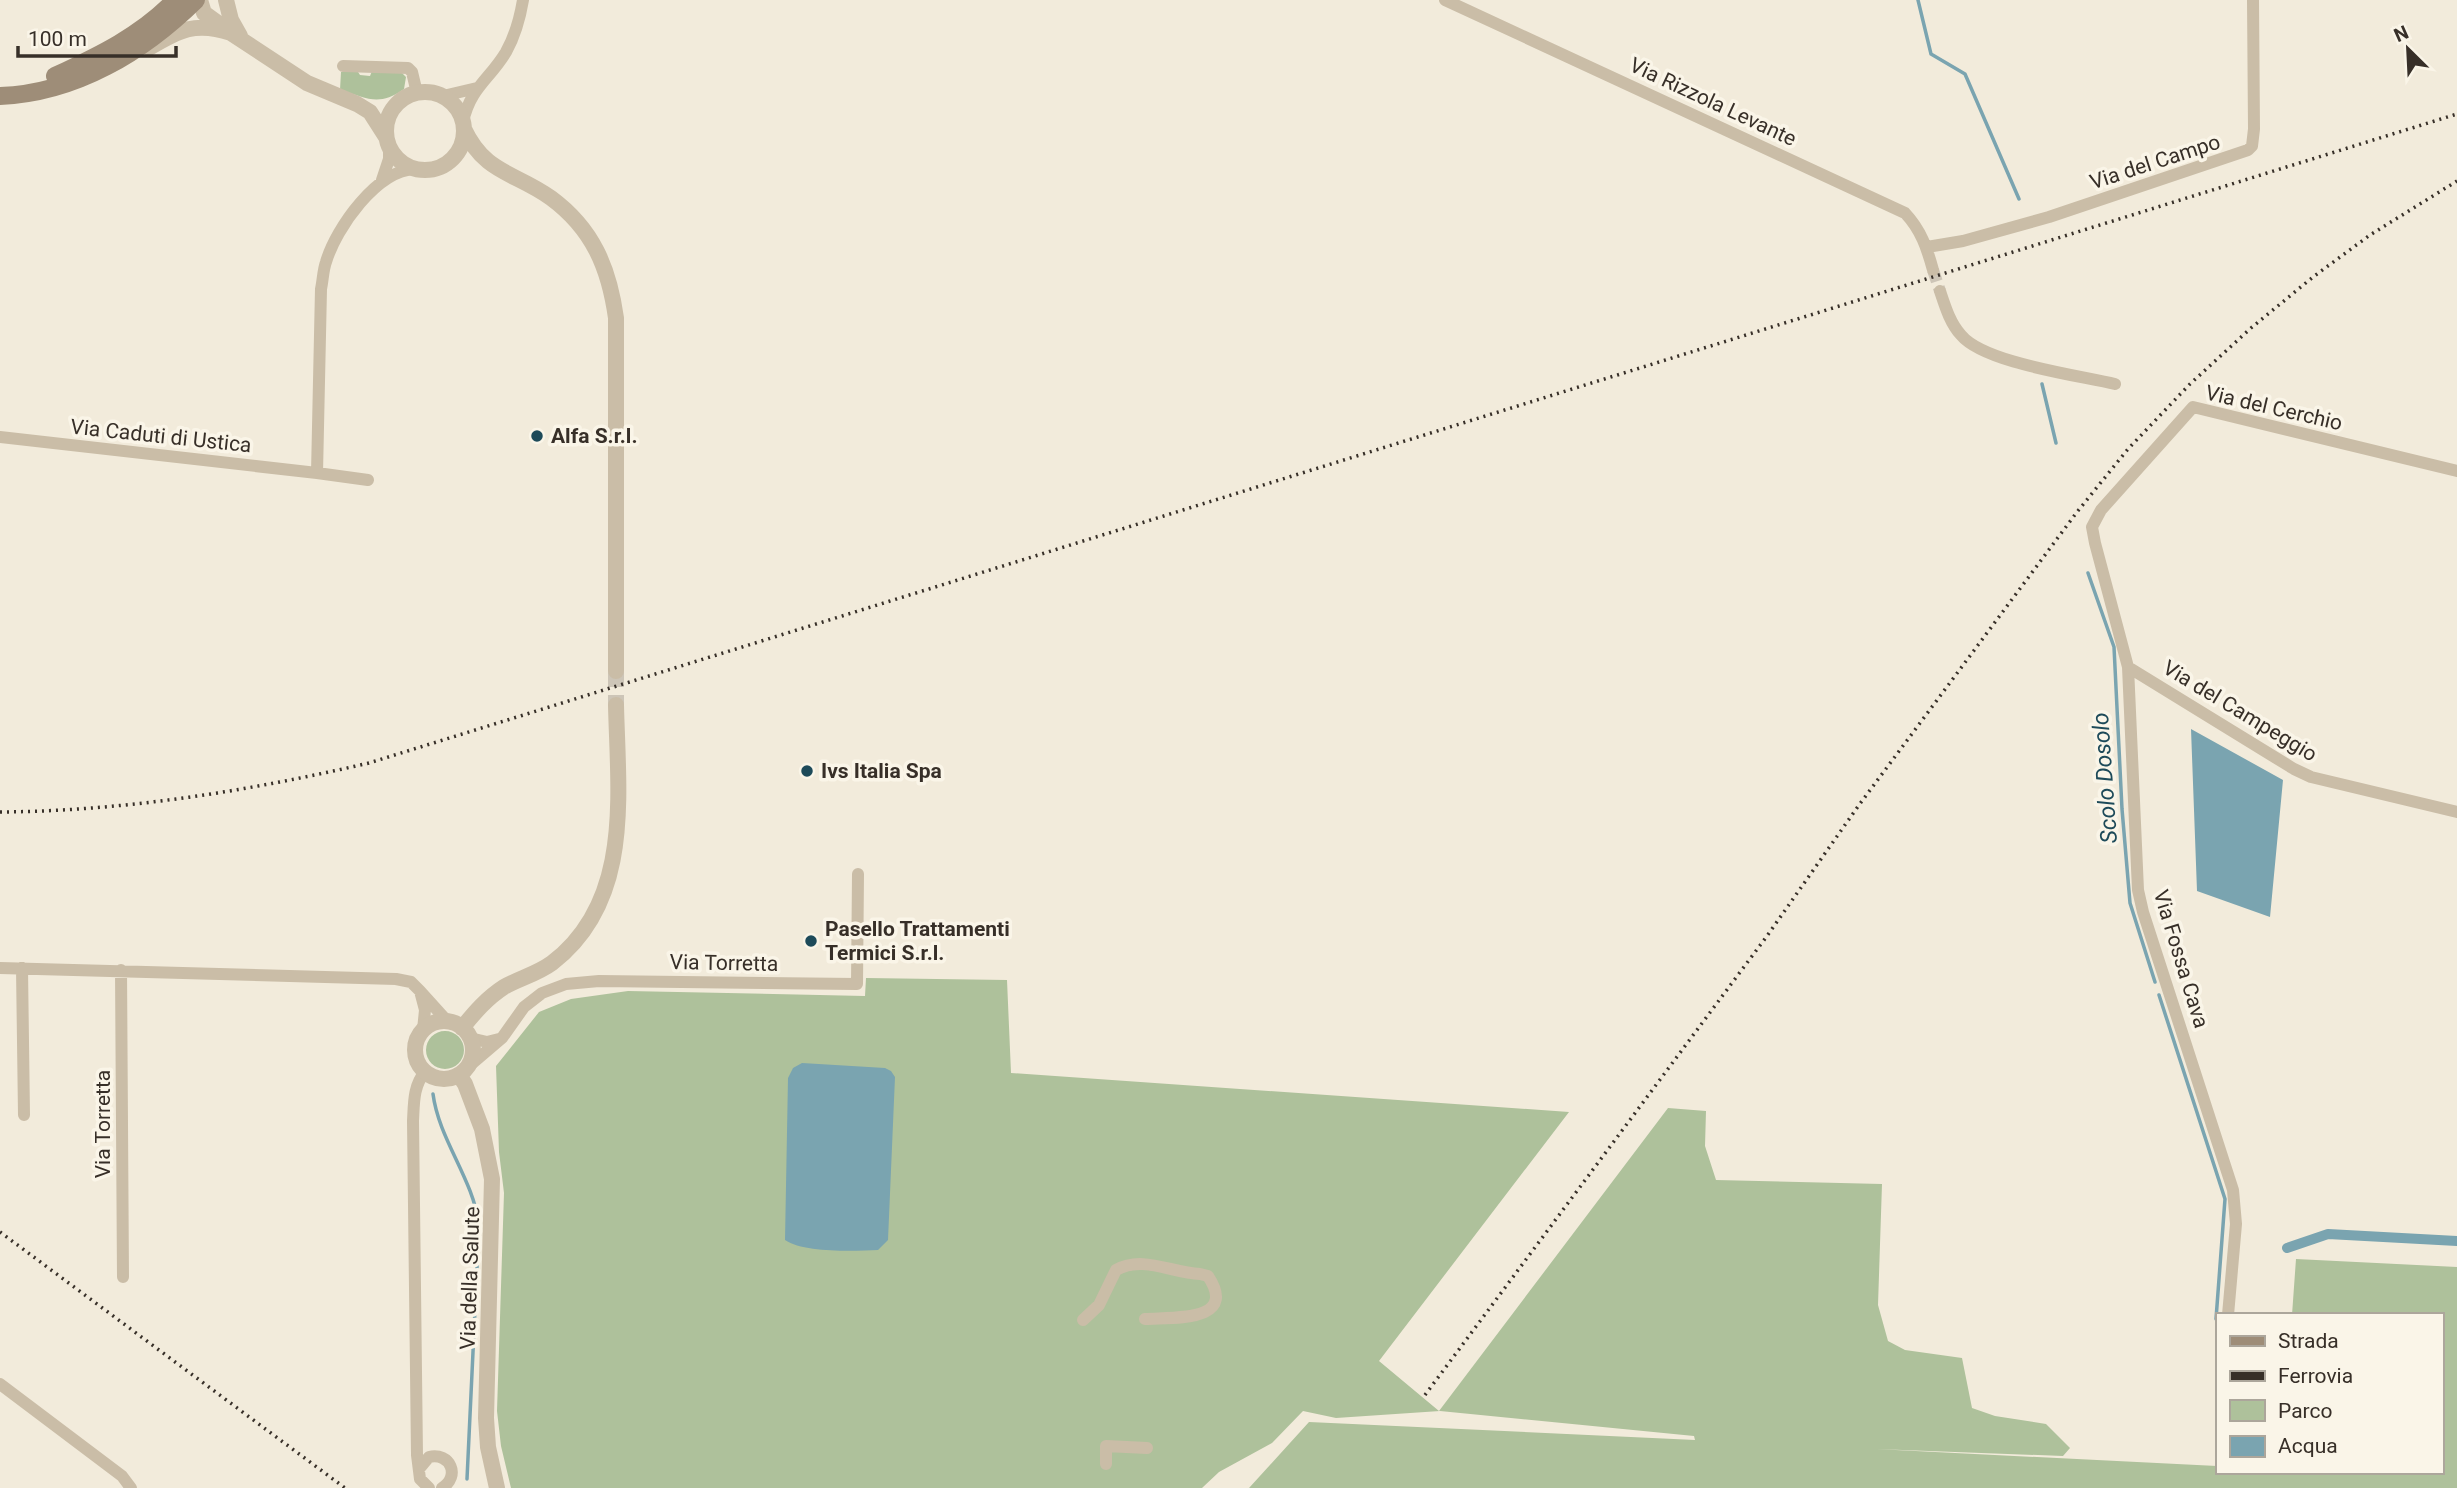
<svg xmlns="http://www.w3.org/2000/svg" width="2457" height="1488" font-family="Roboto,sans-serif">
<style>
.green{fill:#aec19b}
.water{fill:#7aa4b0}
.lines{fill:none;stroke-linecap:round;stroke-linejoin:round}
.stream{stroke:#7aa4b0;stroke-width:3.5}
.canal{stroke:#7aa4b0;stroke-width:10}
.minor-tunnel{stroke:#cdc5b7;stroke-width:12;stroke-dasharray:12 6;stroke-linecap:butt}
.tertiary-tunnel{stroke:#cdc5b7;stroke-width:16;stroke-dasharray:16 8;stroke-linecap:butt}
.minor{stroke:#cabda7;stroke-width:12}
.tertiary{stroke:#cabda7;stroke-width:16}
.secondary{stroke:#9e8d78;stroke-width:18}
.rail{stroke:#372f28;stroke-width:3.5;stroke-dasharray:2 5;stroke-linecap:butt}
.poi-dot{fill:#1d4a59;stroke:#faf5e8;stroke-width:2.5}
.labels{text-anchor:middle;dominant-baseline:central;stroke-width:7;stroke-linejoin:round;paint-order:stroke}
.street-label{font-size:21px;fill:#372f28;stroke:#faf5e8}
.poi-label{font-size:21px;font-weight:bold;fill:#372f28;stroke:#faf5e8;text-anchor:start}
.water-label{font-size:23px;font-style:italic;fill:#1d4a59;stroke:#faf5e8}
</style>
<rect width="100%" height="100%" fill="#f2ebdb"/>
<path class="green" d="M 372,71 L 401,72 L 406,77 L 404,89 C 378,107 368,98 340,90 L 341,72 L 358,72 L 360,75 L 370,76 Z
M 866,978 L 1007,980 L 1011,1073 L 1569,1112 L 1379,1361 L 1439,1411 L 1668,1108 L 1706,1111 L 1705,1146 L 1716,1180 L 1882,1184 L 1878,1305 L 1888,1341 L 1905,1350 L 1962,1358 L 1972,1408 L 1995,1416 L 2046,1424 L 2070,1448 L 2063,1456 L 1876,1449 L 2217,1466 L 2217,1472 L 2441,1472 L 2441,1315 L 2292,1315 L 2296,1259 L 2457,1267 L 2457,1488 L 1249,1488 L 1309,1422 L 1695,1440 L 1694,1436 L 1440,1411 L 1336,1418 L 1303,1411 L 1272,1443 L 1219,1472 L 1202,1488 L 511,1488 L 501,1446 L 497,1411 L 504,1193 L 499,1152 L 496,1066 L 539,1012 L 571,999 L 628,991 L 865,996 Z
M426 1050a19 19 0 1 1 38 0a19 19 0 1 1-38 0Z"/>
<path class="water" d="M 2191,729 L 2283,780 L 2270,917 L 2197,891 Z
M 802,1063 L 885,1068 L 891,1071 L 895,1077 L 888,1240 L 878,1250 C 854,1251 804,1253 785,1240 L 788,1078 L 793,1068 Z"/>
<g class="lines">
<path class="stream" d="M 1918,0 L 1931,54 L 1965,74 L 2019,199
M 2042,384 L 2056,443
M 2088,573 L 2114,647 L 2122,809 L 2130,903 L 2155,982
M 2159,995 L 2225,1199 L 2216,1319
M 433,1094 C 439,1140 473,1178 479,1225 L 467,1479"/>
<path class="canal" d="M 2287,1248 L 2328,1234 L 2457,1241"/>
<path class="minor-tunnel" d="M 1933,270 L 1940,291"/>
<path class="tertiary-tunnel" d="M 616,671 L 616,705"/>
<path class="minor" d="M 1445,0 L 1905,213 C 1921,230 1927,248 1933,270
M 343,66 L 408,68 L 412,72 L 417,93
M 443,96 L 477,88
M 463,122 C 470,88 490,79 506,52 C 515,36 520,18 523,0
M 382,180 L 389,159 L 389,147
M 1927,247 L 1963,241 L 2049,217 L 2248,150 L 2252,146 L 2254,129 L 2253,0
M 1940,291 C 1945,306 1950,323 1961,335 C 1984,363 2077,375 2115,384
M 0,437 L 317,473 L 321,289 C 323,280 323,270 326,262 C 336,228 377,170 415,169
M 317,473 L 368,480
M 2128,667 L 2294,769 L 2311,777 L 2457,812
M 0,968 L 396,979 L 411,982 L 420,991
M 22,968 L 24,1115
M 121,970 L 123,1277
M 423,1030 L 425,1010 L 420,991 L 448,1022
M 470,1038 L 487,1042 L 499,1039
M 468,1067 L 502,1038 L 524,1007 L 542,993 L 566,984 L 599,981 L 857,984 L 858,874
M 425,1072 C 413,1086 414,1104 413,1121 L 417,1455 L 420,1479 L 429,1488
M 2228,1315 L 2236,1224 L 2233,1190 L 2143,912 L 2138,890 L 2128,667 L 2095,543 L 2092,527 L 2101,510 L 2193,407 L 2457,471
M 1083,1320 L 1099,1305 L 1116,1270 C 1143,1255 1171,1273 1200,1274 L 1208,1276 C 1239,1323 1172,1317 1145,1319
M 0,1384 L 122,1476 L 131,1488
M 1106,1464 L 1106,1446 L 1147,1448
M 419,1469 L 429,1457 C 450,1452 461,1476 442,1488"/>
<path class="tertiary" d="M 200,0 L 204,13 L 226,29
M 226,0 L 231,20 L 240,36
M 149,48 C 179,30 196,21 231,33 L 307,83 L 357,104 L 370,112 L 386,137
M386 131a39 39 0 1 1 78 0a39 39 0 1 1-78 0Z
M 464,129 C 485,174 515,172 551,198 C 593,229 609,268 616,318 L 616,671
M415 1050a29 29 0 1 1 58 0a29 29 0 1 1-58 0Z
M 462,1028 C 475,1012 487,998 504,987 C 520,978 537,974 552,963 C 633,901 618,795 616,705
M 459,1075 L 465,1084 L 482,1129 L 492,1179 L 486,1418 L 488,1447 L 497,1488"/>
<path class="secondary" d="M 55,76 C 98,56 142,35 175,0
M 0,96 C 76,93 143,52 196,0"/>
<path class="rail" d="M 0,812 C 125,811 248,791 369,763 L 2457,114
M 0,1232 L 345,1488
M 1425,1395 L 1767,936 L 1859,805 L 2077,512 L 2128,449 L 2190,384 L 2251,328 L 2313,277 L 2370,235 L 2457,181"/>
</g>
<g class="poi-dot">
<circle cx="537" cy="436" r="7"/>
<circle cx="807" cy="771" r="7"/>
<circle cx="811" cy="941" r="7"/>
</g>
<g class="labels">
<g class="street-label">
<text transform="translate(1713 102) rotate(25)">Via Rizzola Levante</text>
<text transform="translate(2155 162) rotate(-18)">Via del Campo</text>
<text transform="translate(2274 408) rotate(13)">Via del Cerchio</text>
<text transform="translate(161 436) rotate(6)">Via Caduti di Ustica</text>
<text transform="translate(2240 711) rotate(31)">Via del Campeggio</text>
<text transform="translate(2181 959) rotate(73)">Via Fossa Cava</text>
<text transform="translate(724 963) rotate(1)">Via Torretta</text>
<text transform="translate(103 1124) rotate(-90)">Via Torretta</text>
<text transform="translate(470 1278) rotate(-88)">Via della Salute</text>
</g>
<g class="poi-label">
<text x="551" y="436">Alfa S.r.l.</text>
<text x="821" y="771">Ivs Italia Spa</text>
<text x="825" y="929">Pasello Trattamenti<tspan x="825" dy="24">Termici S.r.l.</tspan></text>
</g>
<g class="water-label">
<text transform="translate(2105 778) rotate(-94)">Scolo Dosolo</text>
</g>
</g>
<rect x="2216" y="1313" width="228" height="161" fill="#faf5e8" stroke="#aca69b" stroke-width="2"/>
<rect x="2230" y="1336" width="35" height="10" fill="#9e8d78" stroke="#aca69b" stroke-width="2"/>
<text x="2278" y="1348" font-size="21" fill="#372f28">Strada</text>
<rect x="2230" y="1371" width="35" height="10" fill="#372f28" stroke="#aca69b" stroke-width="2"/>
<text x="2278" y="1383" font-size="21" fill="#372f28">Ferrovia</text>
<rect x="2230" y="1400" width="35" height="21" fill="#aec19b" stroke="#aca69b" stroke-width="2"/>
<text x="2278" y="1418" font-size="21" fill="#372f28">Parco</text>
<rect x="2230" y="1436" width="35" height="21" fill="#7aa4b0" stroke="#aca69b" stroke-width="2"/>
<text x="2278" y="1453" font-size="21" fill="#372f28">Acqua</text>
<g transform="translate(2408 49) rotate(336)" stroke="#faf5e8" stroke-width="5" paint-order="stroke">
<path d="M0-5L12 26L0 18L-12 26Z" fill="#372f28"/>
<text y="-10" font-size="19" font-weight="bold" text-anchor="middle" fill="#372f28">N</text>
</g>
<path d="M18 46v10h158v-10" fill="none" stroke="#372f28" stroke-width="3.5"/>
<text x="28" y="46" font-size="21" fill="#372f28" stroke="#faf5e8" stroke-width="5" paint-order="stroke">100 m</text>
</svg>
